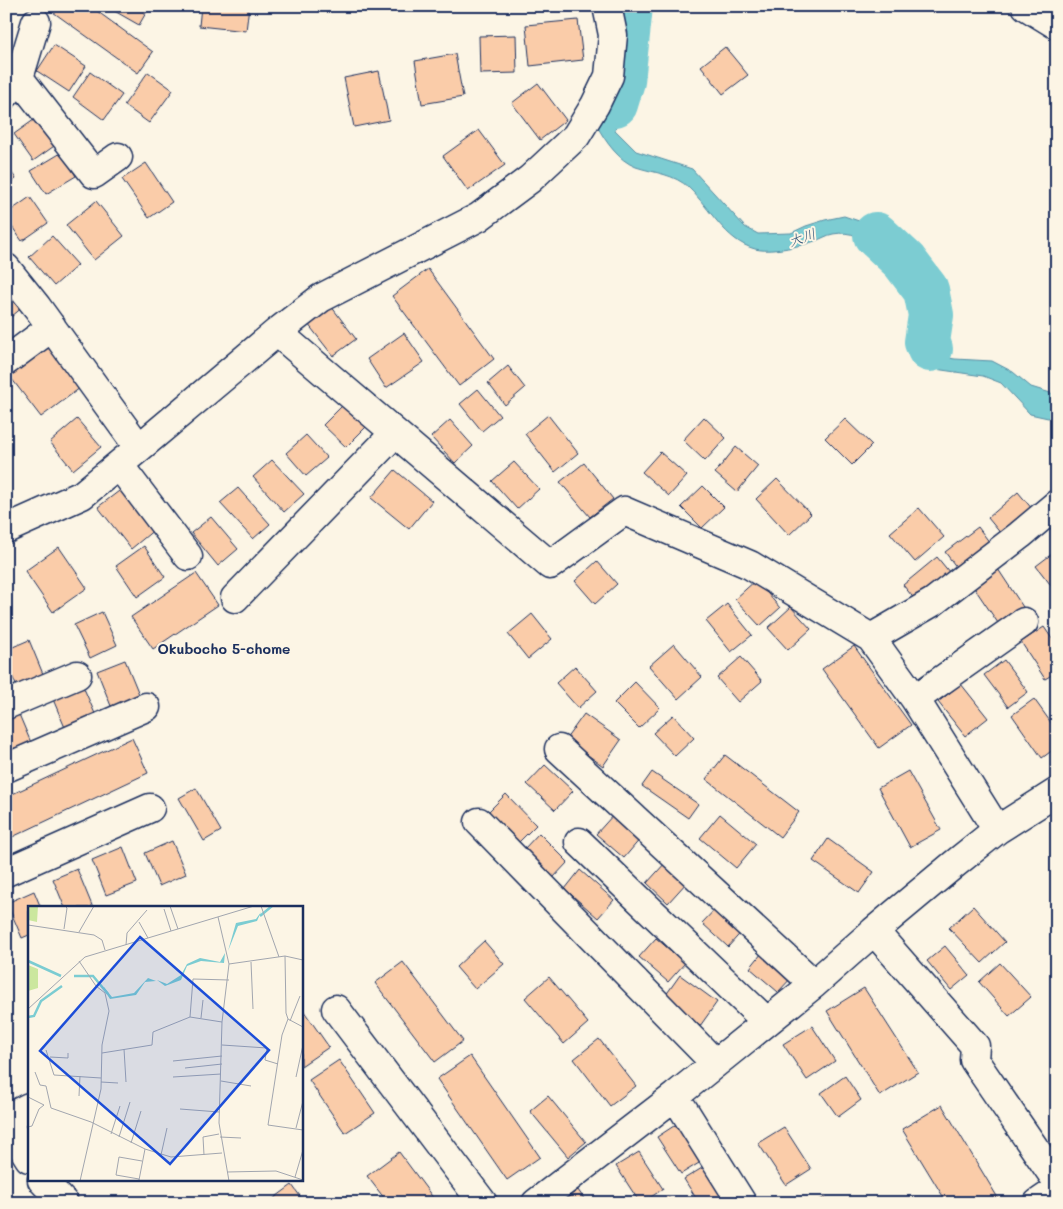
<svg xmlns="http://www.w3.org/2000/svg" width="1063" height="1209" font-family="Mali,'Klee One',sans-serif">
<style>
.water{fill:#7bccd2;stroke:#558da4}
.lines{fill:none;stroke-linecap:round;stroke-linejoin:round}
.river{stroke:#7bccd2;stroke-width:46}
.building{fill:#facca9;stroke:#1b2f5e}
.minor-casing{stroke:#1b2f5e;stroke-width:31}
.minor{stroke:#fcf5e5;stroke-width:28}
.labels{text-anchor:middle;dominant-baseline:central;stroke-width:4;stroke-linejoin:round;paint-order:stroke}
.water-label{font-size:14px;font-style:italic;fill:#33567b;stroke:#fcf5e5}
.neighbourhood-label{font-size:14px;font-weight:bold;fill:#1b2f5e;stroke:#fcf5e5}
.inset-river{fill:none;stroke:#7bccd2;stroke-width:2.5}
.inset-road{fill:none;stroke:#a2a6af;stroke-width:1}
.view{fill:#1d4ed8;fill-opacity:0.15;stroke:#1d4ed8;stroke-width:2.5}
.inset-edge{fill:none;stroke:#1b2f5e;stroke-width:2.5}
</style>
<rect width="100%" height="100%" fill="#fcf5e5"/>
<filter id="ink" filterUnits="userSpaceOnUse"><feTurbulence type="fractalNoise" baseFrequency=".02" numOctaves="2"/><feDisplacementMap in="SourceGraphic" scale="10" xChannelSelector="R" yChannelSelector="G"/><feConvolveMatrix kernelMatrix="1 2 1 2 8 2 1 2 1" color-interpolation-filters="sRGB"/></filter>
<g filter="url(#ink)">
<path class="water" d="M 634,43 L 615,130 L 636,151 L 692,169 L 745,227 L 758,234 L 791,233 L 806,226 L 825,220 L 844,216 L 862,222 L 885,235 L 902,251 L 924,276 L 911,287 C 892,264 868,227 833,234 C 827,235 821,239 815,241 C 809,243 803,245 797,246 C 786,249 766,252 755,249 C 725,241 710,208 689,188 C 675,174 654,173 636,167 C 618,160 606,142 597,126 L 619,53 Z
M 930,283 L 934,302 L 935,323 L 934,351 L 942,357 L 955,359 L 992,361 L 1013,372 L 1031,387 L 1057,395 L 1057,416 L 1048,418 L 1030,414 L 1001,383 L 983,376 L 935,369 L 921,357 L 917,337 L 917,292 Z"/>
<g class="lines">
<path class="river" d="M 615,104 L 622,81 L 630,6
M 876,235 L 904,261 L 926,290 L 931,315 L 927,342 L 930,349"/>
</g>
<path class="building" d="M 53,6 L 90,6 L 153,52 L 138,73 L 50,10 Z
M 113,6 L 150,6 L 139,25 L 111,9 Z
M 201,6 L 249,6 L 246,31 L 199,26 Z
M 578,20 L 583,60 L 530,66 L 526,25 Z
M 516,35 L 517,73 L 480,74 L 479,36 Z
M 54,45 L 86,66 L 69,92 L 37,71 Z
M 725,47 L 748,75 L 723,94 L 701,66 Z
M 455,54 L 463,97 L 422,104 L 415,61 Z
M 379,71 L 389,120 L 354,127 L 344,78 Z
M 90,72 L 122,95 L 104,120 L 73,97 Z
M 148,72 L 173,90 L 149,123 L 124,105 Z
M 538,83 L 566,120 L 540,140 L 512,103 Z
M 38,117 L 57,144 L 33,161 L 14,134 Z
M 479,130 L 505,165 L 468,191 L 443,156 Z
M 61,153 L 76,176 L 46,194 L 31,171 Z
M 146,163 L 172,202 L 149,218 L 122,179 Z
M 6,164 L 16,179 L 6,186 Z
M 30,197 L 48,223 L 22,241 L 6,218 L 6,214 Z
M 96,201 L 124,236 L 94,260 L 66,225 Z
M 52,236 L 78,265 L 54,286 L 29,257 Z
M 428,269 L 494,359 L 459,386 L 392,296 Z
M 6,287 L 23,307 L 6,321 Z
M 331,306 L 356,339 L 333,356 L 308,324 Z
M 404,333 L 424,362 L 386,388 L 367,359 Z
M 48,345 L 80,388 L 41,417 L 8,374 Z
M 508,366 L 525,388 L 505,405 L 488,383 Z
M 478,389 L 500,416 L 482,431 L 460,404 Z
M 345,403 L 368,425 L 346,447 L 323,425 Z
M 548,415 L 578,453 L 555,472 L 525,434 Z
M 704,417 L 726,438 L 705,461 L 683,440 Z
M 77,419 L 101,447 L 73,470 L 50,442 Z
M 845,419 L 872,445 L 852,465 L 825,438 Z
M 450,420 L 473,446 L 455,463 L 431,437 Z
M 306,435 L 327,458 L 306,476 L 286,453 Z
M 736,447 L 758,466 L 737,492 L 715,473 Z
M 660,452 L 687,476 L 669,496 L 642,472 Z
M 272,460 L 304,494 L 284,512 L 253,477 Z
M 514,462 L 539,489 L 517,509 L 492,481 Z
M 584,463 L 613,499 L 590,517 L 560,482 Z
M 395,470 L 432,501 L 409,529 L 371,498 Z
M 777,479 L 811,514 L 789,535 L 756,499 Z
M 703,486 L 724,507 L 702,528 L 681,507 Z
M 123,488 L 155,529 L 131,549 L 98,507 Z
M 238,488 L 270,524 L 253,539 L 220,503 Z
M 1018,492 L 1033,510 L 1002,535 L 988,518 Z
M 919,508 L 944,537 L 915,562 L 890,533 Z
M 211,517 L 238,549 L 218,566 L 191,533 Z
M 978,527 L 990,543 L 957,568 L 945,552 Z
M 144,546 L 165,577 L 137,597 L 116,566 Z
M 59,547 L 87,588 L 53,612 L 25,571 Z
M 1057,550 L 1057,593 L 1036,566 Z
M 937,557 L 950,573 L 916,601 L 903,585 Z
M 597,561 L 617,584 L 595,604 L 575,581 Z
M 996,566 L 1023,607 L 998,623 L 971,583 Z
M 196,573 L 218,605 L 153,649 L 131,617 Z
M 756,580 L 780,608 L 760,626 L 735,599 Z
M 727,604 L 752,635 L 731,652 L 706,621 Z
M 791,607 L 811,629 L 788,650 L 768,628 Z
M 102,612 L 117,645 L 90,658 L 74,625 Z
M 532,614 L 552,639 L 528,659 L 508,634 Z
M 1044,627 L 1057,646 L 1057,672 L 1045,679 L 1021,642 Z
M 29,640 L 43,674 L 16,685 L 6,662 L 6,650 Z
M 674,644 L 702,677 L 678,699 L 649,666 Z
M 854,646 L 911,725 L 879,748 L 822,669 Z
M 741,657 L 762,681 L 738,702 L 717,678 Z
M 125,660 L 141,699 L 113,711 L 97,671 Z
M 1004,660 L 1028,692 L 1008,707 L 984,675 Z
M 575,666 L 597,691 L 578,708 L 556,683 Z
M 635,682 L 660,708 L 639,728 L 614,703 Z
M 82,684 L 96,716 L 66,730 L 52,697 Z
M 961,684 L 988,718 L 965,736 L 938,702 Z
M 1034,699 L 1057,731 L 1057,747 L 1042,758 L 1012,715 Z
M 18,712 L 32,745 L 6,755 L 6,717 Z
M 584,714 L 621,740 L 603,766 L 566,739 Z
M 673,715 L 694,738 L 675,756 L 653,733 Z
M 132,738 L 148,773 L 6,840 L 6,797 Z
M 725,755 L 799,812 L 780,837 L 706,779 Z
M 545,765 L 573,791 L 555,810 L 527,784 Z
M 908,771 L 941,830 L 910,847 L 878,788 Z
M 652,772 L 698,804 L 688,818 L 642,786 Z
M 196,788 L 221,831 L 204,841 L 179,798 Z
M 506,794 L 536,825 L 517,844 L 487,813 Z
M 614,814 L 641,838 L 624,858 L 596,834 Z
M 720,814 L 756,844 L 736,868 L 700,838 Z
M 539,833 L 568,862 L 552,879 L 524,849 Z
M 828,839 L 874,872 L 859,893 L 813,861 Z
M 172,841 L 186,874 L 159,886 L 145,853 Z
M 123,847 L 137,883 L 106,895 L 92,860 Z
M 666,862 L 687,882 L 668,903 L 647,883 Z
M 77,869 L 93,908 L 65,908 L 53,879 Z
M 580,870 L 614,900 L 598,918 L 565,889 Z
M 34,891 L 41,908 L 29,908 L 29,935 L 22,938 L 7,903 Z
M 719,905 L 745,928 L 728,947 L 702,923 Z
M 973,906 L 1005,942 L 982,963 L 949,928 Z
M 656,938 L 685,963 L 668,982 L 639,957 Z
M 484,941 L 504,964 L 475,989 L 456,967 Z
M 945,946 L 969,975 L 951,990 L 927,961 Z
M 765,949 L 794,975 L 778,992 L 750,968 Z
M 403,962 L 463,1041 L 435,1062 L 375,983 Z
M 1000,963 L 1031,997 L 1009,1016 L 979,982 Z
M 680,975 L 717,1002 L 700,1026 L 663,999 Z
M 549,977 L 588,1023 L 564,1044 L 525,998 Z
M 864,988 L 918,1072 L 880,1096 L 827,1011 Z
M 301,1007 L 329,1047 L 301,1066 Z
M 812,1026 L 835,1061 L 807,1080 L 783,1044 Z
M 599,1039 L 636,1086 L 610,1106 L 574,1059 Z
M 470,1056 L 540,1157 L 507,1180 L 437,1079 Z
M 339,1060 L 375,1113 L 345,1133 L 309,1080 Z
M 845,1076 L 861,1100 L 838,1117 L 821,1093 Z
M 548,1096 L 586,1142 L 568,1157 L 530,1111 Z
M 942,1105 L 1001,1203 L 947,1203 L 902,1129 Z
M 680,1122 L 704,1160 L 681,1174 L 657,1137 Z
M 784,1127 L 811,1169 L 786,1185 L 758,1143 Z
M 399,1152 L 437,1203 L 388,1203 L 367,1176 Z
M 639,1152 L 663,1189 L 642,1203 L 640,1203 L 616,1166 Z
M 707,1165 L 730,1203 L 699,1203 L 684,1179 Z
M 292,1185 L 305,1203 L 270,1203 L 269,1202 Z
M 578,1190 L 587,1203 L 560,1203 Z
M 668,1196 L 672,1203 L 658,1203 Z
M 825,1197 L 829,1203 L 815,1203 Z"/>
<g class="lines">
<g class="minor-casing">
<path id="minor" d="M 1026,6 L 1057,25
M 19,78 L 94,174 L 118,157
M 6,94 L 19,78 L 36,22
M 6,268 L 37,307 L 139,448
M 277,332 L 550,565 L 624,511 L 750,565 L 871,638 L 915,699 L 997,830
M 6,361 L 52,327
M 119,465 L 188,556
M 6,529 L 82,495 L 139,448 L 277,332 L 321,298 L 479,217 L 530,179 L 576,136 L 595,105 L 609,76 L 613,35 L 607,6
M 235,598 L 395,433
M 871,638 L 933,602 L 1020,535 L 1057,504
M 915,699 L 1024,622
M 6,705 L 77,675
M 559,749 L 814,984
M 6,768 L 146,707
M 479,822 L 715,1063
M 579,842 L 767,1022
M 6,872 L 150,808
M 874,931 L 975,1046 L 974,1060 L 1057,1181
M 336,1009 L 483,1203
M 675,1096 L 742,1203
M 6,1119 L 29,1107
M 6,1121 L 29,1158
M 42,1180 L 64,1203
M 536,1203 L 675,1096 L 814,984 L 874,931 L 952,866 L 997,830 L 1057,792
M 1038,1203 L 1057,1190"/>
</g>
<use href="#minor" class="minor"/>
</g>
</g>
<g class="labels">
<g class="water-label">
<text transform="translate(802 237) rotate(-19)">大川</text>
</g>
<g class="neighbourhood-label">
<text x="224" y="648">Okubocho 5-chome</text>
</g>
</g>
<g transform="translate(28 906)">
<rect width="275" height="275" fill="#fcf5e5"/>
<path d="M 0,0 L 10,0 L 9,16 L 0,14 ZM 0,59 L 10,63 L 10,82 L 0,85 Z" fill="#cbe79e"/>
<path d="M 233,6 L 229,15 L 210,20 L 200,45 L 208,17 L 228,13 ZM 197,47 L 196,57 L 173,55 L 159,60 L 153,74 L 137,80 L 129,74 L 139,78 L 153,69 L 159,58 L 172,52 L 192,56 ZM 120,72 L 128,75 L 117,76 L 108,89 L 82,93 L 76,84 L 76,81 L 84,91 L 106,87 Z" fill="#7bccd2"/>
<path class="inset-river" d="M 232,10 L 244,0M 0,55 L 33,70M 46,70 L 65,70 L 80,88M 0,111 L 6,110 L 13,95 L 34,80"/>
<path class="inset-road" d="M 142,0 L 150,23M 233,0 L 251,51M 136,3 L 143,25M 190,11 L 201,58 L 194,116 L 191,217 L 201,275M 111,16 L 120,32M 0,19 L 66,29 L 74,34 L 77,44M 36,23 L 39,2 L 37,0M 51,26 L 66,0M 98,39 L 99,27 L 119,4M 257,50 L 258,107 L 260,113 L 275,121M 51,55 L 68,80 L 77,87 L 81,105 L 74,139 L 73,183 L 52,275M 223,56 L 225,103M 201,58 L 257,50 L 275,54M 0,103 L 57,51 L 226,0M 162,111 L 165,73 L 201,74M 173,112 L 175,94M 260,113 L 254,129 L 240,219 L 275,224M 262,115 L 272,90M 194,139 L 239,142 L 237,154 L 250,158M 96,143 L 98,176M 18,144 L 26,169 L 73,172M 74,147 L 124,139 L 125,126 L 162,111 L 194,116M 22,151 L 40,152 L 40,147M 145,155 L 194,150M 157,162 L 194,158M 7,166 L 12,179 L 18,180 L 23,202 L 63,216 L 117,243 L 143,251 L 194,247M 145,171 L 193,168M 268,171 L 275,139M 193,175 L 223,180M 73,176 L 90,177M 51,190 L 52,170M 0,191 L 16,199M 152,203 L 191,206M 0,221 L 4,220 L 11,203 L 16,199M 268,222 L 275,195M 83,228 L 92,200M 91,231 L 102,196M 192,231 L 213,232M 103,237 L 113,205M 133,249 L 139,222M 176,249 L 175,231 L 191,228M 199,266 L 248,265 L 275,274M 267,271 L 275,244M 111,273 L 88,269 L 91,251 L 114,255M 111,274 L 117,243"/>
<path class="view" d="M 112,31 L 241,144 L 142,258 L 12,145 Z"/>
<rect width="275" height="275" class="inset-edge"/>
</g>
<rect width="1063" height="1209" fill="none" stroke="#fcf5e5" stroke-width="25"/>
<rect x="12" y="12" width="1038" height="1184" fill="none" stroke="#1b2f5e" stroke-width="2" filter="url(#ink)"/>
</svg>
